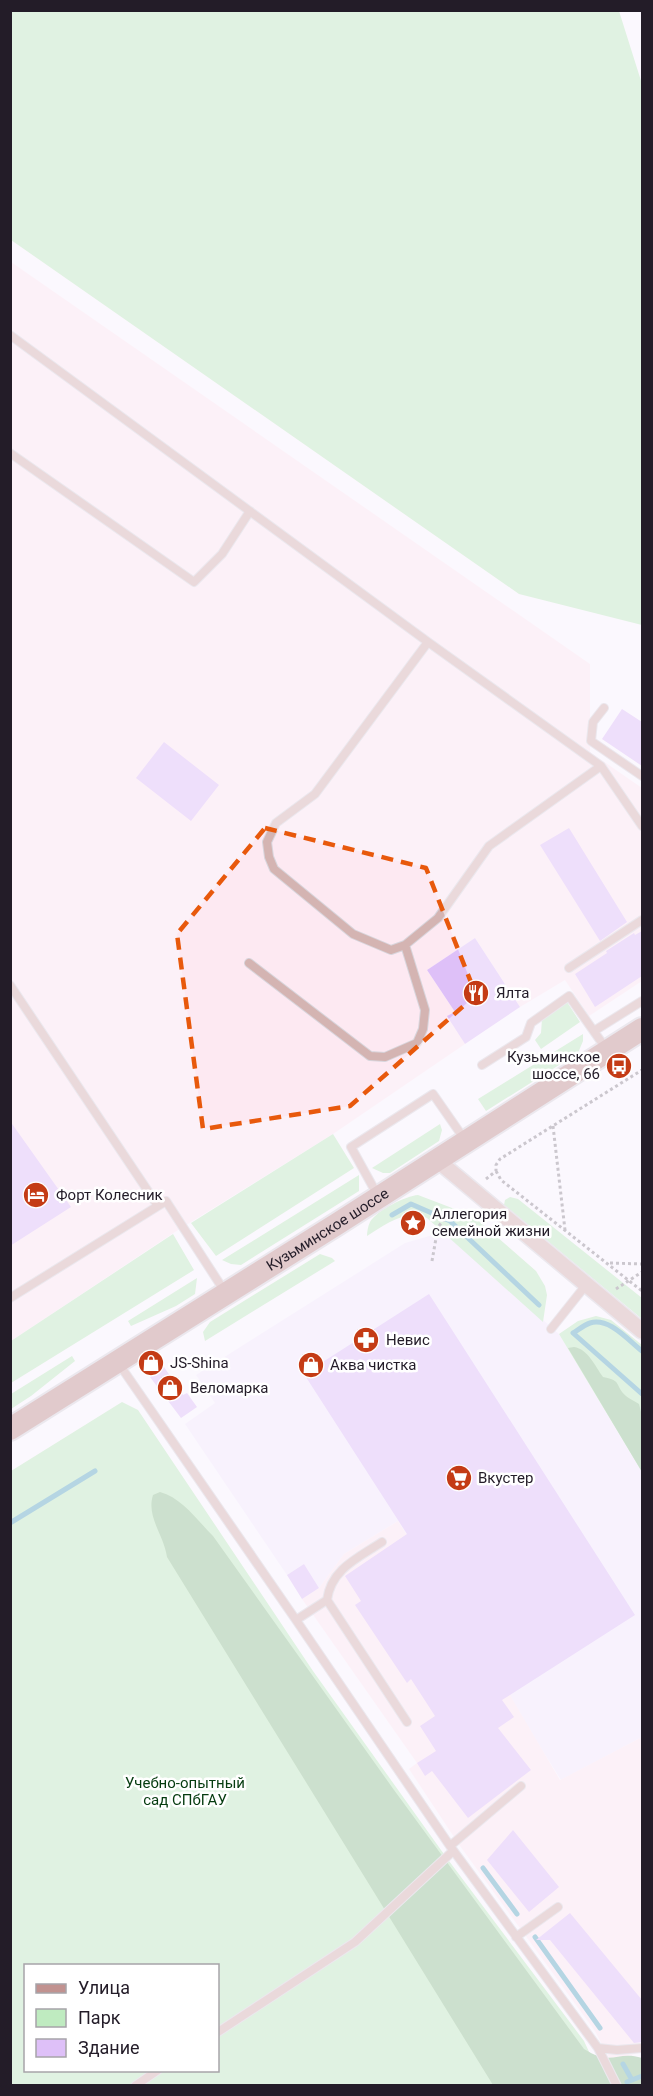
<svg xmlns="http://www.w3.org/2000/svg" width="653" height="2096" font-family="Roboto,sans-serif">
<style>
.commercial{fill:#f3ecfd}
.industrial{fill:#fde9f2}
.green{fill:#bfebc0;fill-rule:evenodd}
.forest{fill:#93c394}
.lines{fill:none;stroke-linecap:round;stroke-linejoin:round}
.stream{stroke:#5facc4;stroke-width:5}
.building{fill:#dec0f8}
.lane-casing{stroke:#d8d5dc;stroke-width:10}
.street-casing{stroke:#d8d5dc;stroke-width:18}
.secondary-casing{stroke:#d8d5dc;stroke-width:26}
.path{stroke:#918c95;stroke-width:3;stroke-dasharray:3 3;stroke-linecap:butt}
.lane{stroke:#d4b4b2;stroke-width:8}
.street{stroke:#d4b4b2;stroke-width:15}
.secondary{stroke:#c19290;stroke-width:22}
.marked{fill:none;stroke:#e8590c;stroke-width:4.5;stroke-dasharray:12 8;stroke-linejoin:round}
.labels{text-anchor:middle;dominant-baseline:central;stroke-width:5;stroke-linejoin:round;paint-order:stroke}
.poi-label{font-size:15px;fill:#231c28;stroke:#fff;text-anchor:start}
.street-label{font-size:15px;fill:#231c28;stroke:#fff}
.park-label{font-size:15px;fill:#053b0f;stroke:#fff}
</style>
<rect width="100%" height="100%" fill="#fbf8fe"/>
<path class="commercial" d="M 443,1232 L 559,1334 L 642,1472 L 642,1737 L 561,1780 L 398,1521 L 344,1554 L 319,1588 L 304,1564 L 287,1575 L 185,1424 L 215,1403 L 196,1375 L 405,1243 Z"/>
<path class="industrial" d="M 11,262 L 590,664 L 590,752 L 642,788 L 642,981 L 589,1016 L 565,980 L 520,1007 L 475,938 L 427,970 L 455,1012 L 448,1016 L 465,1044 L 333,1134 L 175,1232 L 11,1341 Z
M 398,1521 L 510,1695 L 560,1780 L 642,1737 L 642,2052 L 610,2060 L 595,2031 L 460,1846 L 409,1769 L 417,1763 L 302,1599 L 319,1588 L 344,1554 Z"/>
<path class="green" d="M 11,10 L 619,11 L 642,84 L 642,625 L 519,594 L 11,240 Z
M 567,1002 L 580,1022 L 541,1049 L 535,1040 L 541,1033 L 542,1019 Z
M 583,1034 L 583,1041 L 578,1053 L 486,1111 L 478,1099 Z
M 440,1124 L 442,1130 L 439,1141 L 390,1173 L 383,1173 L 372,1168 Z
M 333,1134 L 354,1168 L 216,1256 L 191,1223 Z
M 359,1175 L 359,1191 L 241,1265 L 231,1264 L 222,1260 Z
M 418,1195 L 473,1216 L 536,1271 L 545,1286 L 547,1295 L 543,1322 L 427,1218 C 405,1209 385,1225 367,1236 C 367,1232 368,1226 370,1222 C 377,1210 406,1196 418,1195 Z
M 510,1197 L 518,1199 L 642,1298 L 642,1319 L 504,1205 L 505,1200 Z
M 173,1234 L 194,1270 L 11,1383 L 11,1341 Z
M 320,1254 L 332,1258 L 335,1261 L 205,1341 L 203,1332 L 210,1322 Z
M 197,1278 L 195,1294 L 176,1306 L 131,1326 L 128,1321 Z
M 596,1316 L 611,1320 L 642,1345 L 642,1472 L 559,1334 L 578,1321 Z
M 72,1356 L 75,1361 L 31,1396 L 11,1409 L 11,1394 Z
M 122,1402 L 138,1410 L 313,1671 L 446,1857 L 584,2041 L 603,2082 L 642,2085 L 11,2086 L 11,1471 ZM 26,1966 L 218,1966 L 218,2070 L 26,2070 Z"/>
<path class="forest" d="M 574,1347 C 588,1349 595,1366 603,1377 C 623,1381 614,1385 626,1396 C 629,1399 635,1401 639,1404 L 642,1416 L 642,1472 L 568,1348 Z
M 160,1492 C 182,1498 197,1520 213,1536 L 394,1790 L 584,2049 C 612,2067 617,2050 642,2058 L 642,2085 L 493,2085 L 167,1557 C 164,1535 146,1517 153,1495 Z"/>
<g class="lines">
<path class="stream" d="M 392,1215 L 411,1204 L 450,1221 L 539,1305
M 642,1351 C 628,1340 609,1317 590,1323 C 584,1325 578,1330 573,1333 L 642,1394
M 10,1523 L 95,1471
M 483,1868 L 517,1914
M 535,1937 L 600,2028
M 623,2064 L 632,2080
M 627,2082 L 642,2076"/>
</g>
<path class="building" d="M 622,709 L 642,722 L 642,766 L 602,739 Z
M 164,742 L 219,785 L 191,821 L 136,778 Z
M 569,828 L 627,922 L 600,941 L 540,845 Z
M 642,931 L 642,976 L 595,1007 L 575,974 L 607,953 L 606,951 L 634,933 L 635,935 Z
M 475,938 L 520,1007 L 465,1044 L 447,1016 L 455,1012 L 427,970 Z
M 10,1121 L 71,1207 L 10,1246 Z
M 429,1294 L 635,1615 L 502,1700 L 514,1717 L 498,1728 L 531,1770 L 468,1818 L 432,1771 L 425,1776 L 417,1763 L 436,1751 L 420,1726 L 435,1716 L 411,1679 L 407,1683 L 355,1605 L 361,1601 L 345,1576 L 407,1534 L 304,1374 Z
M 164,1367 L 183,1395 L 187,1393 L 197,1407 L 181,1418 L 150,1377 Z
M 304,1564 L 319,1588 L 302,1599 L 287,1575 Z
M 513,1830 L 559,1887 L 529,1912 L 487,1860 Z
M 570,1913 L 642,2000 L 642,2042 L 634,2043 L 550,1940 L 536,1940 Z"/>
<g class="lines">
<g class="lane-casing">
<path id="lane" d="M 10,335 L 428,642 L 601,766 L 642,826
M 10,453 L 194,582 L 222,554 L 250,511
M 428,642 L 315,794 L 276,823 L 267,842 L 269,857 L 274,869 L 353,934 L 391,950 L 405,945 L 438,918 L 489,846 L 601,766
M 604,708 L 593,722 L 591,741 L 642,776
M 249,963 L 370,1056 L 385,1057 L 417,1043 L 423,1029 L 425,1010 L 405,945
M 569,968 L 642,920
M 10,985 L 158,1206 L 166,1201 L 225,1292
M 594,1031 L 642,1001
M 482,1065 L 526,1037 L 531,1023 L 569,996 L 607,1050
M 378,1196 L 351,1147 L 433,1094 L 465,1140
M 10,1298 L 158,1206
M 551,1329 L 586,1285
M 119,1364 L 296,1620 L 450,1846 L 598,2048 L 617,2086
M 382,1542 C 358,1558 331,1569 327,1600 L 407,1722
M 296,1620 L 327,1600
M 450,1846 L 521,1786
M 516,1937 L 558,1907
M 218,2032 L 355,1942 L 453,1851
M 598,2048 L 617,2050 L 642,2048
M 135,2086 L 158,2070"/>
</g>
<g class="street-casing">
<path id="street" d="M 437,1160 L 642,1331"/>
</g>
<g class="secondary-casing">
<g id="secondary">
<path id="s1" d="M 10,1429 L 337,1224 L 642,1029"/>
</g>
</g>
<path class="path" d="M 553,1126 L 565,1230
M 496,1171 L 501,1180 L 642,1291
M 486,1179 L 496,1171 L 496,1165 L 500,1159 L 642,1070
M 432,1261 L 438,1227 L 453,1209
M 610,1263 L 642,1264
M 616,1289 L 642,1272"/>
<use href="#lane" class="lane"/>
<use href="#street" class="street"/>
<use href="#secondary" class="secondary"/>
</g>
<path d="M0 0H653V2096H0ZM 265,828 L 426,868 L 476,995 L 350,1106 L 203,1129 L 177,934 Z" fill="#fbf8fe" fill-opacity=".55" fill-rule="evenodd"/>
<path class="marked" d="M 265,828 L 426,868 L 476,995 L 350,1106 L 203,1129 L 177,934 Z"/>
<defs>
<g id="restaurant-disc" transform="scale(1.35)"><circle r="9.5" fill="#c43b15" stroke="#fff"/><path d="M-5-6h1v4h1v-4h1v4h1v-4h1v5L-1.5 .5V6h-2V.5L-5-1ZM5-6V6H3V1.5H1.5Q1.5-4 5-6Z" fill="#fff"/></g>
<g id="bus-disc" transform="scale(1.35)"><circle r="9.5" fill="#c43b15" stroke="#fff"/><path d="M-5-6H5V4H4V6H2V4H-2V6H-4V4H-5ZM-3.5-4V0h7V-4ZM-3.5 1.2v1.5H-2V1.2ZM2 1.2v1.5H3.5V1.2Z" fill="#fff"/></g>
<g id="hotel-disc" transform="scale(1.35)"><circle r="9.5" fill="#c43b15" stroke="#fff"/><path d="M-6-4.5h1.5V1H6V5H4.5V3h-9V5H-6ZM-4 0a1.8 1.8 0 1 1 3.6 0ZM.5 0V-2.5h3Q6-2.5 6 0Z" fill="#fff"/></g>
<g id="sight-disc" transform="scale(1.35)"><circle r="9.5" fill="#c43b15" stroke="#fff"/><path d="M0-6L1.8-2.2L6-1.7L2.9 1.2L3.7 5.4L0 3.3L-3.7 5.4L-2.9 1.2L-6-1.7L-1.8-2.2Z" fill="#fff"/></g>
<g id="pharmacy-disc" transform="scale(1.35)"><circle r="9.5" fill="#c43b15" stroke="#fff"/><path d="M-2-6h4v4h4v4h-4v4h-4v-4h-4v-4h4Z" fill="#fff"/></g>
<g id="shop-disc" transform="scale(1.35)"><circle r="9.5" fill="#c43b15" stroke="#fff"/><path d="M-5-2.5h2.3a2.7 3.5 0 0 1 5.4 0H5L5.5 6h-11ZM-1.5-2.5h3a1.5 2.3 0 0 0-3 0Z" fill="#fff"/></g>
<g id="supermarket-disc" transform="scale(1.35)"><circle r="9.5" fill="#c43b15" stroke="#fff"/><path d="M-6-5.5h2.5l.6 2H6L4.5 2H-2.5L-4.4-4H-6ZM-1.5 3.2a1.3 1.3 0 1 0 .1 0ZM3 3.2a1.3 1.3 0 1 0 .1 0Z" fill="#fff"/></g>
</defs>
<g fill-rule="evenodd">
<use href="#restaurant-disc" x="476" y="993"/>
<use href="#bus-disc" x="619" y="1066"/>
<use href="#hotel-disc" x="36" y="1195"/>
<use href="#sight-disc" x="413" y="1223"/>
<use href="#pharmacy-disc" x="366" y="1340"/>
<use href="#shop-disc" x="151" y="1363"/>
<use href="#shop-disc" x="311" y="1365"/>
<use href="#shop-disc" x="170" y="1388"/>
<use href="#supermarket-disc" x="459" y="1478"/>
</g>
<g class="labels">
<g class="poi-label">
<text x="496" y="993">Ялта</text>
<text x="600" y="1057" text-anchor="end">Кузьминское<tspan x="600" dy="17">шоссе, 66</tspan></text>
<text x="56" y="1195">Форт Колесник</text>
<text x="432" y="1214">Аллегория<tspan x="432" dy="17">семейной жизни</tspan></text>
<text x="386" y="1340">Невис</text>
<text x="170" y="1363">JS-Shina</text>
<text x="330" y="1365">Аква чистка</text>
<text x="190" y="1388">Веломарка</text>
<text x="478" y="1478">Вкустер</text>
</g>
<g class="street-label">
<text stroke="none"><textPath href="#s1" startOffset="375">Кузьминское шоссе</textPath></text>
</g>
<g class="park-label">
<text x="185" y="1783">Учебно-опытный<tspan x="185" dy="17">сад СПбГАУ</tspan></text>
</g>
</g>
<rect width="653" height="2096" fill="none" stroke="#231c28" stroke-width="24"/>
<rect x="24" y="1964" width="195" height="108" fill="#ffffff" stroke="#a7a4a9" stroke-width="1.5"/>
<rect x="36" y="1984" width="30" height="9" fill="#c19290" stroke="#a7a4a9" stroke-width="1.5"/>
<text x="78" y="1994" font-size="18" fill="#231c28">Улица</text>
<rect x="36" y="2009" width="30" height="18" fill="#bfebc0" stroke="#a7a4a9" stroke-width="1.5"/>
<text x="78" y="2024" font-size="18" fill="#231c28">Парк</text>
<rect x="36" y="2039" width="30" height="18" fill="#dec0f8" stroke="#a7a4a9" stroke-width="1.5"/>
<text x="78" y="2054" font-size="18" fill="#231c28">Здание</text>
</svg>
